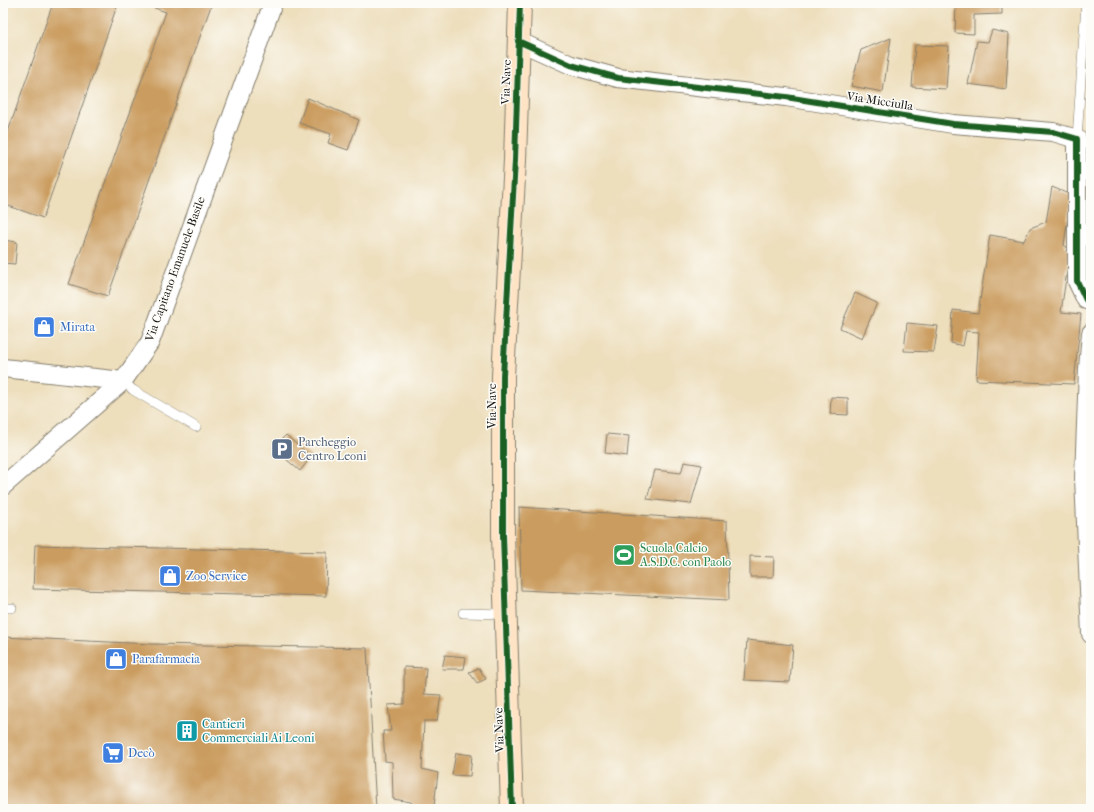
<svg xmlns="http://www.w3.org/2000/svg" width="1094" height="812" font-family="'IM FELL French Canon',serif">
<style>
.building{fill:#ca9c5e}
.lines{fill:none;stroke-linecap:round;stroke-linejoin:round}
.lane-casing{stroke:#847d6c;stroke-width:10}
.street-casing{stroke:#847d6c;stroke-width:20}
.secondary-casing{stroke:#847d6c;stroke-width:24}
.lane{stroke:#fff;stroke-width:9}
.street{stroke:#fff;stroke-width:18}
.secondary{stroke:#fee4c5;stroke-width:22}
.cycleway-casing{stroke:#fdfcf7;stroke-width:8}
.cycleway{stroke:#1b5e20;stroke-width:6}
.labels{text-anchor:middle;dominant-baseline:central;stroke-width:3;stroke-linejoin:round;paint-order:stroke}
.street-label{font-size:12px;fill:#1c1c1c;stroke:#fdfcf7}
.shop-label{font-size:12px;fill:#366cbe;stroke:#fdfcf7;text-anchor:start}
.service-label{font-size:12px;fill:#4e5e75;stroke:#fdfcf7;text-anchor:start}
.leisure-label{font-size:12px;fill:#27864d;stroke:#fdfcf7;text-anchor:start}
.culture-label{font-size:12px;fill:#0d838f;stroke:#fdfcf7;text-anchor:start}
</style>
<rect width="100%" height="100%" fill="#fdfcf7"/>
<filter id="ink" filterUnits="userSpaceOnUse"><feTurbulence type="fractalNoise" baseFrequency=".025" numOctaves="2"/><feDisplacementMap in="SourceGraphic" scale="8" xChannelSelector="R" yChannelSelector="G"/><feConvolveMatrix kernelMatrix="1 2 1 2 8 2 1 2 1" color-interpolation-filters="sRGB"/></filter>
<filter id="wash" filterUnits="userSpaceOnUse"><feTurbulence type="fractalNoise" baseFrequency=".012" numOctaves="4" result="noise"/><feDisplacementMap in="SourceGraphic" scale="16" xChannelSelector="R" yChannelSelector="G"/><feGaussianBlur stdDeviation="0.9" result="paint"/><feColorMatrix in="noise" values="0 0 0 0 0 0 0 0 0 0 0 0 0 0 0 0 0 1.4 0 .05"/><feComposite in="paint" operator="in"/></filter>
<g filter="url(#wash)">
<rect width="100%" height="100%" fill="#eddebc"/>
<g id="blocks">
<path class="building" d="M 53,3 L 118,3 L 43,218 L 3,204 L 3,146 Z
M 140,3 L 212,3 L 108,296 L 69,284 L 166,12 Z
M 956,3 L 1002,3 L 1002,14 L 974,15 L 974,34 L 955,33 Z
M 992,30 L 1009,34 L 1006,89 L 968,84 L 977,41 L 988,42 Z
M 891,38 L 883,92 L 851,86 L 861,50 Z
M 915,45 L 949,46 L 946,89 L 912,87 Z
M 308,98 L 359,120 L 348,150 L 328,143 L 331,134 L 299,123 Z
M 1087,142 L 1091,142 L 1091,174 L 1084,173 Z
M 1052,187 L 1071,195 L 1064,245 L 1070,250 L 1061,312 L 1081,314 L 1074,384 L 976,380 L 979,332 L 966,331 L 963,346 L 951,343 L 953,310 L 978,313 L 990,235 L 1024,241 L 1030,228 L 1046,222 Z
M 3,240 L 17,242 L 15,264 L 3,263 Z
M 855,293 L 877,303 L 862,338 L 840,328 Z
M 907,323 L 938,326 L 934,352 L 904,351 Z
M 831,397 L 848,398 L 848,415 L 830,414 Z
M 607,434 L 629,436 L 627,456 L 605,453 Z
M 286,435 L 311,457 L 300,471 L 273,448 Z
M 684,462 L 702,465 L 691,504 L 647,499 L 655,470 L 681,473 Z
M 519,507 L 727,521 L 729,600 L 521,590 Z
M 35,545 L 327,552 L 326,596 L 33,589 Z
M 750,556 L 774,557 L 773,577 L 750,577 Z
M 3,637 L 151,644 L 367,648 L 376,809 L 3,809 Z
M 747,640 L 793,645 L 790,682 L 744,680 Z
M 445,655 L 466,657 L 464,669 L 442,669 Z
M 404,667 L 426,668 L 424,694 L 441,695 L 437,721 L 424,721 L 422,769 L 438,773 L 434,806 L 414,808 L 411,802 L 393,799 L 392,762 L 385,761 L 383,731 L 391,731 L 388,705 L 404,704 Z
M 479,668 L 486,679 L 477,683 L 469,672 Z
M 456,753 L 472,755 L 470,776 L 452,775 Z"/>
</g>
</g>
<g filter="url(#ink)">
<use href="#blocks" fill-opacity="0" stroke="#847d6c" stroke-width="1"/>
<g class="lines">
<g class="lane-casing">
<path id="lane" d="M 1077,139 L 1086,3
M 123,381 L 133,390 L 196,427
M 3,608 L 12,608
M 463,613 L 506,614"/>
</g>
<g class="street-casing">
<path id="street" d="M 518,41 L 571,65 L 618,78 L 786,97 L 953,124 L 1053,132 L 1077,139 L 1077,281 L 1086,300 L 1091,301
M 1091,333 L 1088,369 L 1084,478 L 1091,634
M 3,368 L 123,381
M 3,486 L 123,381 L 150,342 L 273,3"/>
</g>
<g class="secondary-casing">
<path id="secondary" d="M 512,809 L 503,535 L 503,376 L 515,160 L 520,3"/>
</g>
<use href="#lane" class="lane"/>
<use href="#street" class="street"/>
<use href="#secondary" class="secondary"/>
<g class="cycleway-casing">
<path id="cycleway" d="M 518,41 L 571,65 L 618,78 L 786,97 L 953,124 L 1053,132 L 1077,139 L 1077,281 L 1086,300 L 1091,301
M 512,809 L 503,535 L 503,376 L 515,160 L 520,3"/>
</g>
<use href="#cycleway" class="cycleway"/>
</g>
</g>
<defs>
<g id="shop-square" transform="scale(1.15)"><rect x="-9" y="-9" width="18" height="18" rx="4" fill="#3f7fe0" stroke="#fdfcf7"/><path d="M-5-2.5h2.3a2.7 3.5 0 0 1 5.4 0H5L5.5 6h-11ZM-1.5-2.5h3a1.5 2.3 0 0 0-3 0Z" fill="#fff"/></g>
<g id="parking-square" transform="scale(1.15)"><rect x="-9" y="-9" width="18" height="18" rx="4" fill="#5c6f8a" stroke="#fdfcf7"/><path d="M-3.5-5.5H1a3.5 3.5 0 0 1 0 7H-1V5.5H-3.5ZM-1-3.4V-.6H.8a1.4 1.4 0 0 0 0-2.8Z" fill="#fff"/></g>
<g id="stadium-square" transform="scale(1.15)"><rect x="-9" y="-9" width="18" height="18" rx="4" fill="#2e9e5b" stroke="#fdfcf7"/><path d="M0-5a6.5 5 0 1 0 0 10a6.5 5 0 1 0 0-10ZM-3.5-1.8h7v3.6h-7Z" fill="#fff"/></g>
<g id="building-square" transform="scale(1.15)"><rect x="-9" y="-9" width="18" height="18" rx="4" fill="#0f9aa8" stroke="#fdfcf7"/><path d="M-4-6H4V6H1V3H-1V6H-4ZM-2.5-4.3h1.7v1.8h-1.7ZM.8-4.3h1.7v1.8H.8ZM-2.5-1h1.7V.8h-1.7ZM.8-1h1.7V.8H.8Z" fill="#fff"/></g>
<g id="supermarket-square" transform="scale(1.15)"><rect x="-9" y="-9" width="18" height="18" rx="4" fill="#3f7fe0" stroke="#fdfcf7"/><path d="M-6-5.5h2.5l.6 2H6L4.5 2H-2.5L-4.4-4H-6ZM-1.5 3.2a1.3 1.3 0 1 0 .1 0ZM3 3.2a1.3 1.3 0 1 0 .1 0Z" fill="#fff"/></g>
</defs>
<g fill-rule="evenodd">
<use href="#shop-square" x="44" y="327"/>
<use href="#parking-square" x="282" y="449"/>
<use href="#stadium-square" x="624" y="555"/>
<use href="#shop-square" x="170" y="576"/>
<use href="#shop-square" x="116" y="659"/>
<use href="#building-square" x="187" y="731"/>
<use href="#supermarket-square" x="113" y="753"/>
</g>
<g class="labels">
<g class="street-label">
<text transform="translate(506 82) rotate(-88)">Via Nave</text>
<text transform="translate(880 101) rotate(9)">Via Micciulla</text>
<text transform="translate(175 269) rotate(-70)">Via Capitano Emanuele Basile</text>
<text transform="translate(492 406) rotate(-90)">Via Nave</text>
<text transform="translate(499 730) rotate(-92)">Via Nave</text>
</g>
<g class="shop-label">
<text x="60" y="327">Mirata</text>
<text x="186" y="576">Zoo Service</text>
<text x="132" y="659">Parafarmacia</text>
<text x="128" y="753">Decò</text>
</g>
<g class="service-label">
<text x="298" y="442">Parcheggio<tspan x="298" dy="14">Centro Leoni</tspan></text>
</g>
<g class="leisure-label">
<text x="640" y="548">Scuola Calcio<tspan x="640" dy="14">A.S.D.C. con Paolo</tspan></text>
</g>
<g class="culture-label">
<text x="202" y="724">Cantieri<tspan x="202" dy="14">Commerciali Ai Leoni</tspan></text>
</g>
</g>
<rect width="1094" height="812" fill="none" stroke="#fdfcf7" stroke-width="16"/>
</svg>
